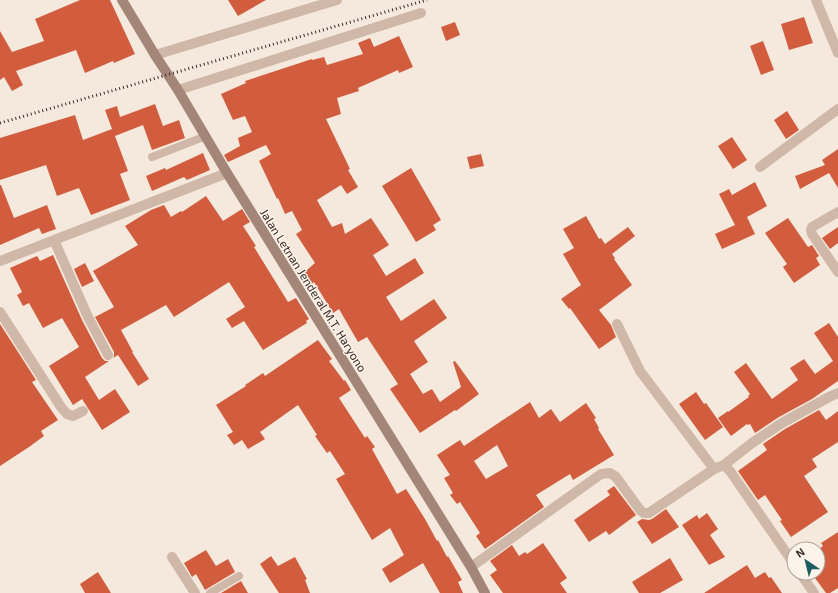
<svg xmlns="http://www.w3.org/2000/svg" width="838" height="593" font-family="'Exo 2',sans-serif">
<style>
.building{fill:#d25d3e;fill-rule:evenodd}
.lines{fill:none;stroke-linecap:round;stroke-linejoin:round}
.lane{stroke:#cfb8a7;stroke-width:8}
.street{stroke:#cfb8a7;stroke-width:10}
.secondary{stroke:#a38678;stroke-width:10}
.rail{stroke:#3b2e28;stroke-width:3;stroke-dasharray:1 3;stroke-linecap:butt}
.labels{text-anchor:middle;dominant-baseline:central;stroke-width:3;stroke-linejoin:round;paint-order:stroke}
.street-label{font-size:12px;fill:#3b2e28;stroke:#fcf3ea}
</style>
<rect width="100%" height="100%" fill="#f5e9dd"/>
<path class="building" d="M 80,0 L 110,0 L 135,54 L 114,63 L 113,61 L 85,73 L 76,50 L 16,71 L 23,85 L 12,91 L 4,77 L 0,80 L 0,31 L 12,52 L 44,41 L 35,19 Z
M 228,0 L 266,0 L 238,16 Z
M 804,17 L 813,43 L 789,50 L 781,24 Z
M 455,22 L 460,35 L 446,41 L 441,27 Z
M 399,36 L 413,67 L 399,73 L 398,70 L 358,88 L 359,91 L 337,98 L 341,114 L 326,119 L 350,169 L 348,170 L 358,187 L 347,194 L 341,185 L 317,200 L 332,227 L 342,223 L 345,234 L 371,218 L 389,245 L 373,255 L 386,276 L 415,258 L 424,273 L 386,297 L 401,321 L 434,299 L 447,318 L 414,341 L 428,362 L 410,374 L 423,394 L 432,389 L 440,402 L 461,387 L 453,362 L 455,361 L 479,394 L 456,411 L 455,410 L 420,433 L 390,389 L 398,384 L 367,337 L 358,342 L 339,309 L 333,313 L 314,282 L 309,286 L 300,276 L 315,263 L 296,234 L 302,230 L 292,211 L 285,214 L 278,198 L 277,199 L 259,161 L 271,154 L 266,145 L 228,162 L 224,155 L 240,146 L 238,138 L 252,132 L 245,116 L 233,120 L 221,94 L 246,83 L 245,81 L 312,59 L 312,60 L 324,57 L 327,65 L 363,54 L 358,43 L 370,38 L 374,47 Z
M 763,41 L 774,70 L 761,75 L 750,46 Z
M 155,104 L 163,126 L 179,120 L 185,138 L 152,150 L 143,125 L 115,136 L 128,171 L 120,174 L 130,200 L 91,215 L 79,188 L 57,196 L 46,165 L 0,180 L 0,138 L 75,115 L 83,140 L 112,129 L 105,110 L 117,106 L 120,117 Z
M 787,111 L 799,130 L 786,139 L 774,120 Z
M 732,137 L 747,160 L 733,169 L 718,146 Z
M 838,149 L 838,188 L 829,173 L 800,189 L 795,176 L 825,165 L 822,160 Z
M 203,153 L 210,170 L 187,180 L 184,177 L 152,191 L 146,176 L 165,168 L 166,170 Z
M 481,154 L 484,166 L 470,169 L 467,157 Z
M 411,168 L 441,220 L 433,225 L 436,230 L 416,242 L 382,186 Z
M 755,182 L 767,206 L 747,217 L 755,234 L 722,249 L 715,234 L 735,225 L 719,194 L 729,189 L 732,195 Z
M 0,185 L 1,185 L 14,218 L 47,205 L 56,229 L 42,234 L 39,228 L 0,245 Z
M 206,196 L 223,221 L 242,209 L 250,222 L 243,226 L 256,246 L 254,247 L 288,302 L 296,298 L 309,319 L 306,321 L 307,323 L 263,350 L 244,321 L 232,328 L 226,319 L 245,307 L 229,282 L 174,317 L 166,305 L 121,330 L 133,352 L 132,352 L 149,379 L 138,386 L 118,355 L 113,358 L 114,356 L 114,352 L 95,317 L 114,307 L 93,271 L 138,245 L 125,226 L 151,210 L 164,205 L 171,217 L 181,211 L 182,212 Z
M 586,216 L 599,239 L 601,238 L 605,244 L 628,227 L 635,236 L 612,254 L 615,258 L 614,259 L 632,285 L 599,310 L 611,325 L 616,337 L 599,349 L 570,308 L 569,309 L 561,299 L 581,285 L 563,254 L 574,248 L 563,229 Z
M 788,218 L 808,247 L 812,245 L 819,256 L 816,258 L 820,265 L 794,283 L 783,267 L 787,264 L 765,233 Z
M 838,227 L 838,243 L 830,249 L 822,238 Z
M 53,255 L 82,320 L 102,358 L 105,361 L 109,361 L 85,377 L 99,400 L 115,389 L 130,412 L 102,430 L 82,399 L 73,405 L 49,366 L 79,347 L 62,318 L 43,328 L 29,303 L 23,306 L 17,295 L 22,292 L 10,268 L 37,256 L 40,261 Z
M 85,263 L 94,281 L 82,287 L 74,269 Z
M 829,323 L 838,337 L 838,381 L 812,399 L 779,417 L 755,433 L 750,424 L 748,425 L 747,424 L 731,436 L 718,418 L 728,411 L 728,412 L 749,397 L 748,396 L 750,394 L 734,372 L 746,363 L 772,399 L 798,380 L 790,368 L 804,359 L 815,374 L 833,361 L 814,333 Z
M 0,324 L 36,380 L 32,382 L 58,420 L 41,431 L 44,436 L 29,447 L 0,466 Z
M 318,340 L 332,359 L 329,361 L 344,381 L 345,380 L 351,390 L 339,398 L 365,438 L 367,436 L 375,447 L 372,449 L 397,494 L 406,489 L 425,519 L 437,541 L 438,540 L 447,557 L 448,556 L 462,580 L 458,582 L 463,593 L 440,593 L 423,563 L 390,583 L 382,569 L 404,555 L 390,528 L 372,540 L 336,479 L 345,474 L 330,451 L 327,453 L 315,436 L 317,435 L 298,405 L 260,432 L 265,439 L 248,449 L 242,440 L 234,445 L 227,435 L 233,432 L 216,405 L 246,386 L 245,385 L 263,373 L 265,376 Z
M 696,392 L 704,404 L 706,403 L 723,427 L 705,440 L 679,404 Z
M 530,402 L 539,418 L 551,409 L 560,422 L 586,403 L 596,418 L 594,419 L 599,428 L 598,429 L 614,455 L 573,480 L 570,474 L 536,495 L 544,507 L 485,549 L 476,536 L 480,533 L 460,502 L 457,504 L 450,495 L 453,493 L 444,478 L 450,475 L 437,455 L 460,440 L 464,446 ZM 497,445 L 508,466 L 486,479 L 474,461 Z
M 819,410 L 826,420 L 838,411 L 838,442 L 812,459 L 817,467 L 804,476 L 828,512 L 791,537 L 780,521 L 782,520 L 765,495 L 758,500 L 738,471 L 767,450 L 763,444 L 785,429 Z
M 614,486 L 636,515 L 609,535 L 606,531 L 589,542 L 574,520 L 610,495 L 607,491 Z
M 666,509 L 679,527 L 652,544 L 637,522 L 642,519 L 649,520 L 652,519 Z
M 707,513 L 718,529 L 710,535 L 725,557 L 709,565 L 682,525 L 697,515 L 699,519 Z
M 838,532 L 838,588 L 830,593 L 826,593 L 812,574 L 814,573 L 818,573 L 818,550 L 823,546 L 821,543 Z
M 543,543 L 567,578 L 560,583 L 567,593 L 503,593 L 490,575 L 497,570 L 490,561 L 512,545 L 519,556 L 525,552 L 527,554 Z
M 206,550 L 216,566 L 228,559 L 235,572 L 205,590 L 196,574 L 192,577 L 184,563 Z
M 271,556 L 278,566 L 295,557 L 307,579 L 305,580 L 310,593 L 279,593 L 260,564 Z
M 670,558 L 683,580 L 660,593 L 639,593 L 632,582 Z
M 747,565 L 755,578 L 765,572 L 769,578 L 771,577 L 782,593 L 704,593 Z
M 98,572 L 111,593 L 85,593 L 80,584 Z
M 241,581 L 248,593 L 221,593 Z"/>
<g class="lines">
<path class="lane" d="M 152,157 L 206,136
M 210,593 L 239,576"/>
<path class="street" d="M 816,0 L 838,53
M 155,55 L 337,0
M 178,90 L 421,13
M 760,167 L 838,109
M 838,212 L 812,227 L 811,230 L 812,234 L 838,272
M 54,240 L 88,317 L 108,355
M 0,261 L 227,173
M 0,312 L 61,407 L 67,414 L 73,416 L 83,411
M 617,324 L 640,371 L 714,469
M 724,465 L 752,443 L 782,423 L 829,397 L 838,393
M 172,557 L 195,593
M 471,567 L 601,474 L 610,473 L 616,477 L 640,510 L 644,513 L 649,513 L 714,469 L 724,465 L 730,471 L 794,564
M 800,573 L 814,593"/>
<path class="secondary" d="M 122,0 L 155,55 L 178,90 L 227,173 L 471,567 L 485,593"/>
<path class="rail" d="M 0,123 L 427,0"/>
</g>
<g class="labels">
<g class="street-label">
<text transform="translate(314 290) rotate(58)">Jalan Letnan Jenderal M.T. Haryono</text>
</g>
</g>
<g transform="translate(806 561) rotate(325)"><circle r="19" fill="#fcf3ea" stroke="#afa49c"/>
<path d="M0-3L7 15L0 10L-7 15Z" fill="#195f61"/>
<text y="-6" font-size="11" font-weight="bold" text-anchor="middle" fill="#3b2e28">N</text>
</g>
</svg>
